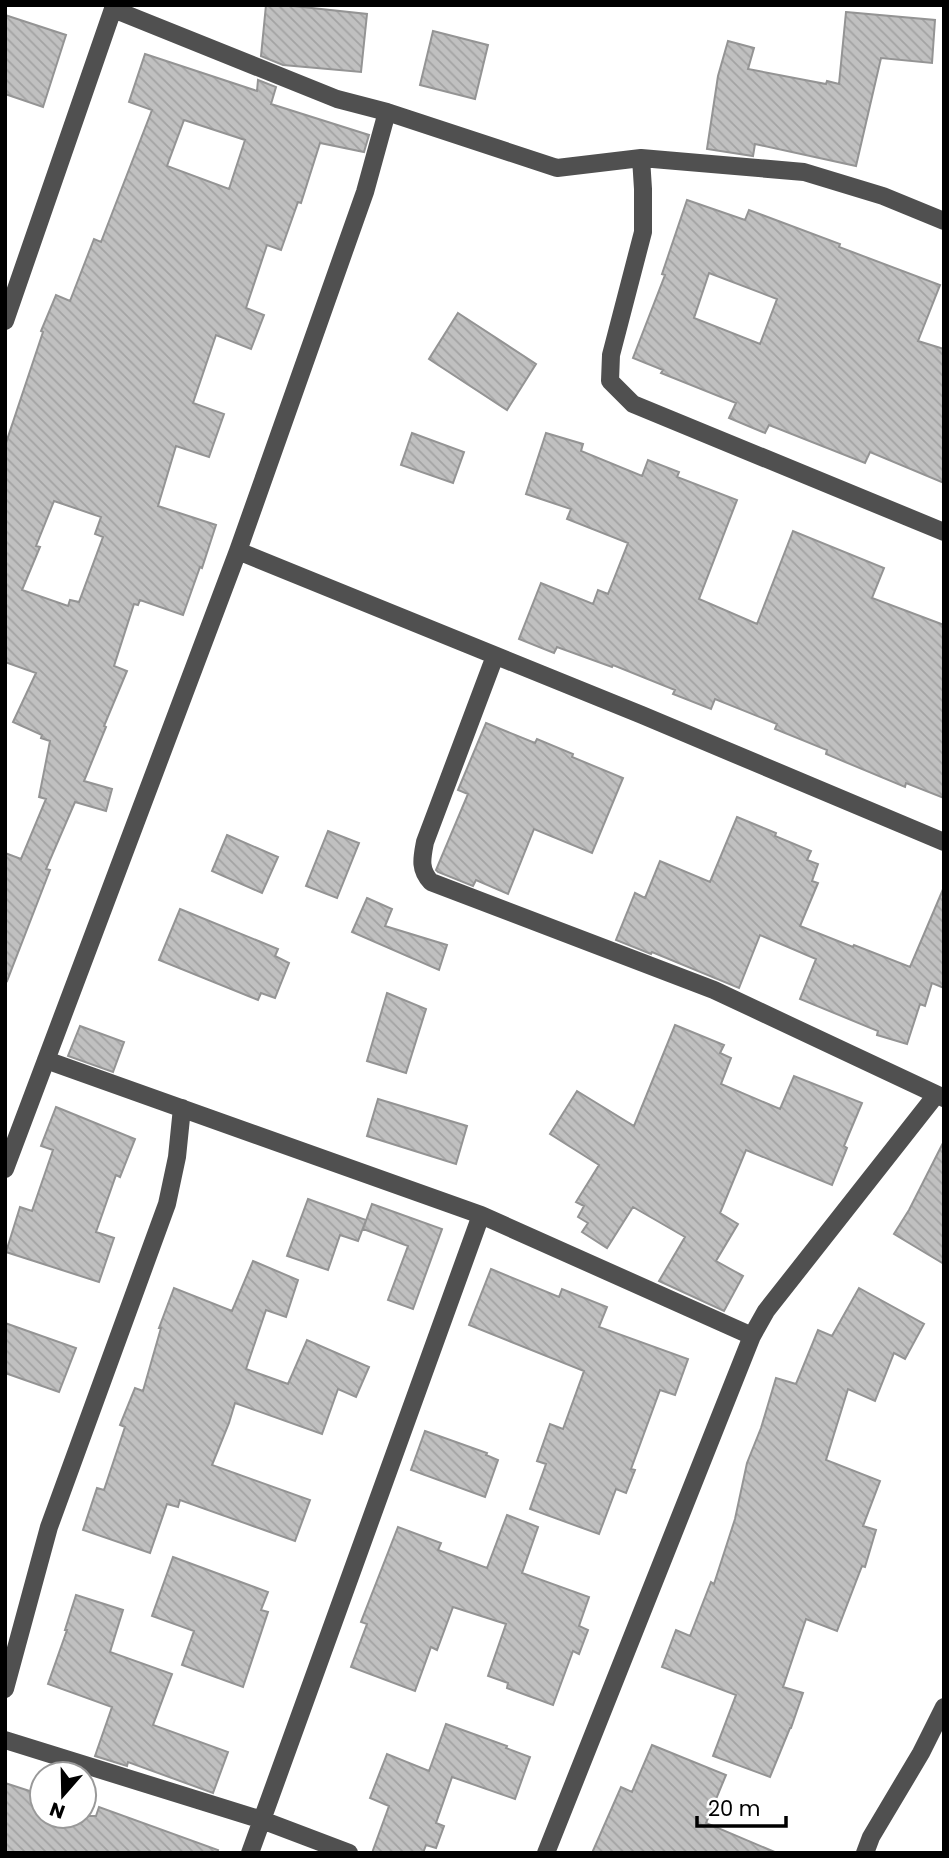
<svg xmlns="http://www.w3.org/2000/svg" width="949" height="1858" font-family="Poppins,sans-serif">
<style>
.building{fill:url(#building-back-hatch);stroke:#949494;stroke-width:2;fill-rule:evenodd}
.lines{fill:none;stroke-linecap:round;stroke-linejoin:round}
.minor{stroke:#505050;stroke-width:18}
</style>
<defs>
<pattern id="building-back-hatch" width="6" height="6" patternUnits="userSpaceOnUse" patternTransform="scale(1.75)"><rect width="6" height="6" fill="#c0c0c0"/><path d="M-1 5l2 2M0 0l6 6M5-1l2 2" fill="none" stroke="#a3a3a3"/></pattern>
</defs>
<rect width="100%" height="100%" fill="#fff"/>
<path class="building" d="M 266,5 L 284,5 L 367,14 L 361,72 L 283,65 L 261,56 Z
M 846,12 L 935,20 L 932,63 L 881,58 L 856,166 L 755,144 L 753,156 L 707,149 L 718,76 L 728,41 L 754,48 L 748,69 L 826,84 L 827,81 L 839,84 Z
M 5,15 L 66,35 L 43,107 L 5,94 Z
M 433,31 L 488,45 L 475,99 L 420,85 Z
M 145,54 L 257,91 L 258,80 L 276,87 L 271,104 L 369,135 L 364,152 L 320,143 L 301,203 L 298,202 L 281,250 L 267,245 L 246,308 L 264,315 L 251,349 L 216,335 L 193,403 L 224,414 L 209,457 L 176,446 L 158,506 L 216,525 L 202,568 L 200,567 L 183,615 L 140,600 L 138,605 L 134,604 L 114,666 L 127,671 L 104,726 L 106,727 L 84,781 L 112,789 L 106,811 L 75,802 L 46,869 L 50,870 L 7,981 L 5,980 L 5,853 L 21,859 L 46,799 L 39,797 L 50,741 L 41,738 L 42,735 L 13,722 L 36,673 L 5,662 L 5,446 L 43,332 L 41,331 L 56,295 L 70,301 L 94,239 L 101,242 L 152,110 L 129,102 ZM 184,120 L 245,140 L 229,189 L 167,166 ZM 54,501 L 101,517 L 95,534 L 103,537 L 79,602 L 70,600 L 68,606 L 22,590 L 40,547 L 36,546 Z
M 687,200 L 745,220 L 749,210 L 840,244 L 839,247 L 940,285 L 918,341 L 944,349 L 944,483 L 870,452 L 865,463 L 769,425 L 765,433 L 729,418 L 736,403 L 661,373 L 663,370 L 633,358 L 665,275 L 662,274 ZM 709,273 L 777,299 L 760,344 L 694,318 Z
M 458,313 L 536,364 L 507,410 L 429,359 Z
M 412,433 L 464,452 L 453,483 L 401,465 Z
M 546,433 L 583,444 L 581,451 L 642,476 L 648,460 L 679,472 L 677,477 L 737,500 L 699,599 L 757,624 L 793,531 L 884,568 L 872,598 L 944,625 L 944,798 L 906,783 L 905,787 L 826,754 L 827,750 L 775,729 L 777,724 L 715,699 L 711,709 L 673,694 L 675,690 L 613,665 L 612,667 L 557,647 L 554,653 L 519,639 L 541,583 L 593,604 L 598,590 L 608,594 L 628,543 L 567,519 L 571,509 L 526,494 Z
M 486,723 L 535,743 L 537,739 L 573,754 L 572,757 L 623,778 L 592,853 L 534,829 L 508,894 L 476,880 L 473,886 L 438,872 L 436,870 L 468,794 L 458,790 Z
M 737,817 L 776,833 L 775,836 L 811,851 L 807,860 L 818,864 L 812,881 L 818,883 L 800,926 L 853,947 L 854,945 L 910,967 L 944,887 L 944,988 L 932,983 L 925,1006 L 920,1004 L 907,1044 L 877,1035 L 878,1031 L 800,999 L 816,959 L 760,935 L 739,988 L 652,952 L 651,954 L 616,940 L 635,893 L 645,898 L 660,861 L 710,882 Z
M 328,831 L 359,843 L 337,898 L 306,886 Z
M 227,835 L 278,857 L 262,893 L 212,871 Z
M 367,898 L 392,909 L 385,926 L 447,945 L 439,970 L 352,932 Z
M 180,909 L 278,949 L 275,956 L 289,963 L 275,998 L 261,993 L 258,1000 L 159,960 Z
M 387,993 L 426,1009 L 406,1073 L 367,1061 Z
M 675,1025 L 724,1045 L 720,1053 L 731,1058 L 721,1084 L 780,1109 L 794,1076 L 862,1103 L 844,1146 L 847,1148 L 832,1185 L 746,1150 L 720,1213 L 738,1224 L 716,1261 L 743,1276 L 724,1311 L 659,1281 L 685,1237 L 633,1207 L 607,1248 L 582,1232 L 588,1223 L 578,1217 L 584,1206 L 576,1202 L 599,1165 L 550,1134 L 577,1091 L 634,1126 Z
M 80,1026 L 124,1042 L 113,1072 L 68,1056 Z
M 378,1099 L 467,1126 L 456,1164 L 367,1136 Z
M 56,1107 L 135,1139 L 120,1177 L 116,1175 L 96,1232 L 114,1238 L 99,1282 L 6,1252 L 20,1207 L 32,1211 L 53,1150 L 41,1146 Z
M 944,1141 L 944,1264 L 894,1234 L 909,1210 Z
M 308,1199 L 366,1220 L 358,1241 L 340,1235 L 328,1270 L 287,1256 Z
M 372,1204 L 442,1229 L 413,1309 L 388,1300 L 408,1246 L 363,1229 Z
M 253,1261 L 298,1280 L 286,1317 L 266,1310 L 246,1369 L 288,1384 L 307,1340 L 369,1367 L 356,1397 L 338,1389 L 322,1434 L 235,1403 L 229,1423 L 212,1465 L 310,1500 L 295,1541 L 180,1500 L 178,1507 L 167,1504 L 150,1553 L 83,1530 L 97,1488 L 104,1490 L 125,1427 L 120,1425 L 135,1388 L 143,1391 L 161,1328 L 159,1328 L 174,1288 L 232,1311 Z
M 491,1269 L 559,1297 L 562,1289 L 607,1307 L 599,1327 L 688,1359 L 675,1395 L 660,1390 L 631,1469 L 635,1470 L 626,1493 L 616,1489 L 599,1534 L 530,1509 L 546,1464 L 537,1461 L 550,1424 L 563,1429 L 584,1371 L 469,1325 Z
M 859,1288 L 924,1324 L 905,1359 L 894,1353 L 875,1401 L 848,1389 L 826,1460 L 880,1481 L 863,1526 L 876,1530 L 865,1567 L 862,1566 L 837,1631 L 806,1619 L 783,1687 L 803,1693 L 791,1728 L 790,1728 L 770,1777 L 713,1756 L 736,1695 L 662,1667 L 676,1630 L 690,1636 L 711,1582 L 714,1584 L 735,1519 L 747,1463 L 761,1428 L 776,1378 L 796,1384 L 818,1330 L 832,1336 Z
M 5,1323 L 76,1348 L 59,1392 L 5,1373 Z
M 425,1431 L 487,1453 L 486,1455 L 498,1460 L 485,1497 L 411,1470 Z
M 507,1515 L 538,1527 L 522,1573 L 589,1597 L 579,1626 L 588,1630 L 579,1654 L 573,1651 L 553,1705 L 507,1688 L 508,1683 L 488,1676 L 506,1624 L 453,1607 L 437,1650 L 431,1647 L 415,1691 L 351,1667 L 367,1624 L 361,1622 L 398,1527 L 441,1543 L 438,1550 L 487,1568 Z
M 173,1557 L 268,1592 L 261,1610 L 268,1612 L 243,1687 L 182,1665 L 194,1631 L 152,1616 Z
M 76,1595 L 123,1610 L 110,1652 L 172,1674 L 153,1725 L 228,1752 L 213,1793 L 128,1762 L 127,1766 L 95,1756 L 112,1707 L 48,1684 L 67,1630 L 65,1630 Z
M 446,1724 L 507,1746 L 506,1748 L 530,1757 L 515,1799 L 452,1777 L 436,1823 L 444,1826 L 436,1848 L 426,1845 L 423,1853 L 372,1853 L 389,1806 L 370,1798 L 387,1754 L 429,1771 Z
M 652,1745 L 726,1775 L 706,1823 L 777,1853 L 592,1853 L 621,1787 L 632,1792 Z
M 5,1783 L 42,1795 L 42,1816 L 96,1816 L 99,1807 L 218,1850 L 217,1853 L 5,1853 Z"/>
<g class="lines">
<path class="minor" d="M 387,112 L 557,168 L 641,158 L 804,172 L 883,196 L 944,221
M 641,158 L 643,189 L 643,232 L 611,355 L 610,381 L 633,404 L 944,532
M 5,321 L 113,9
M 238,551 L 642,715 L 944,842
M 495,656 L 425,842 C 422,858 419,869 431,882 L 714,990 L 944,1098
M 46,1060 L 481,1215 L 752,1336
M 5,1169 L 238,551 L 365,192 L 387,112 L 337,99 L 113,9 L 115,5
M 5,1689 L 49,1527 L 167,1204 L 177,1157 L 182,1108
M 5,1740 L 262,1820 L 349,1853
M 250,1853 L 481,1215
M 546,1853 L 752,1336 L 766,1311 L 936,1095
M 865,1853 L 871,1837 L 921,1753 L 944,1707"/>
</g>
<rect width="949" height="1858" fill="none" stroke="#000000" stroke-width="14"/>
<g transform="translate(63 1795) rotate(200)"><circle r="33" fill="#ffffff" stroke="#999999" stroke-width="2"/>
<path d="M0-5L12 26L0 18L-12 26Z" fill="#000000"/>
<text y="-10" font-size="19" font-weight="bold" text-anchor="middle" fill="#000000">N</text>
</g>
<path d="M697 1816v10h89v-10" fill="none" stroke="#000000" stroke-width="3.5"/>
<text x="708" y="1816" font-size="21" fill="#000000" stroke="#ffffff" stroke-width="5" paint-order="stroke">20 m</text>
</svg>
